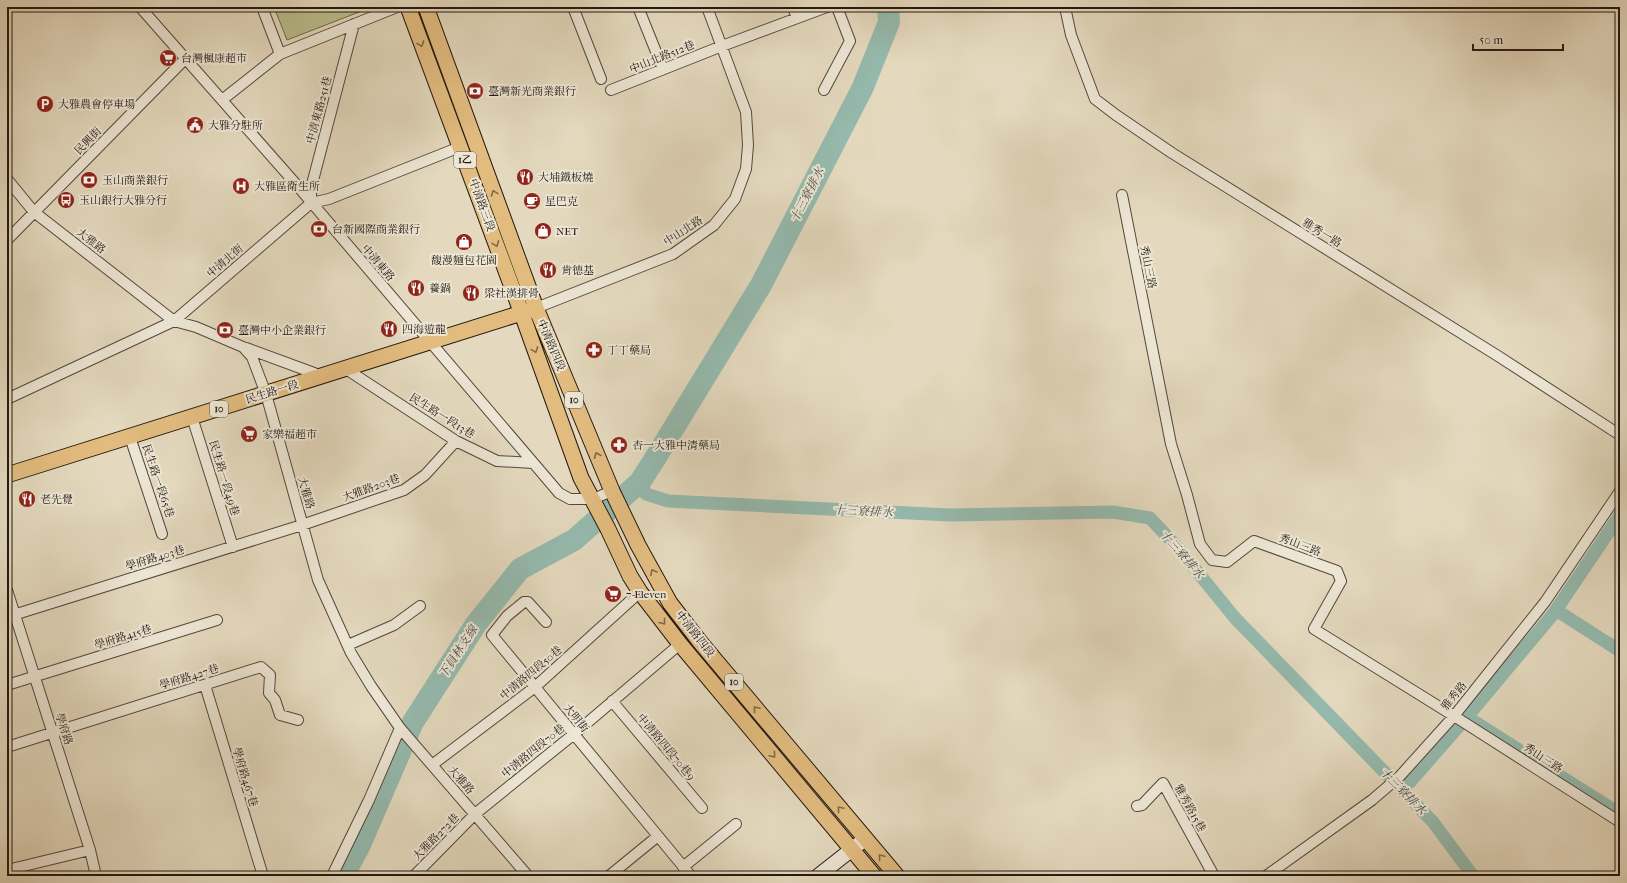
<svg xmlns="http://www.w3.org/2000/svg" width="1627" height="883" font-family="'IM FELL French Canon','Noto Serif TC',serif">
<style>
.park{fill:#bbbd8c;stroke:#6e6a4e}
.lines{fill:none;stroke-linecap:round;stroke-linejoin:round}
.canal{stroke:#95baae;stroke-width:13}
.river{stroke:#95baae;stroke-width:22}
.street-casing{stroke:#52483c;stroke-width:12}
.secondary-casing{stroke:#221811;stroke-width:16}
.primary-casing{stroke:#221811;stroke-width:17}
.street{stroke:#ede6d5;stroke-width:10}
.secondary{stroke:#ede6d5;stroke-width:14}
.primary{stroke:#e2bc7f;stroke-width:15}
.oneway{stroke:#826a48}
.labels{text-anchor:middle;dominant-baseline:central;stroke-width:4;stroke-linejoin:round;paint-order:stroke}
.shield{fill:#ede6d5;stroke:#5f564c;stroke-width:1}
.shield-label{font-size:10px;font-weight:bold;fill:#221811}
.street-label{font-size:11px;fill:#221811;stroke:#ede6d5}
.poi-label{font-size:11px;fill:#221811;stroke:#ede6d5;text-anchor:start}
.water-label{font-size:12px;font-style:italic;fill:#4a5148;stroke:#ede6d5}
</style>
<rect width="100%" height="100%" fill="#e4d9be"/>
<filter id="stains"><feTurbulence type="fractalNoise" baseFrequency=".005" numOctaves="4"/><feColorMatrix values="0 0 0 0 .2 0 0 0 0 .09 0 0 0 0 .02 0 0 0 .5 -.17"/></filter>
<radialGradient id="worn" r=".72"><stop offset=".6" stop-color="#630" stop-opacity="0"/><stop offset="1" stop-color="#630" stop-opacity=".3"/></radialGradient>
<path class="park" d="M 274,7 L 372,7 L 287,40 Z"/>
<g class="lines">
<path class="canal" d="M 640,482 L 646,494 L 668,501 L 950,515 L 1113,512 L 1150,518 L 1178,548 L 1235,618 L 1433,822 L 1473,876
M 1556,610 L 1620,651
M 1467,717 L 1620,814
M 1400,788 L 1410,782 L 1467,717 L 1554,613 L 1620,515"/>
<path class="river" d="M 343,876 L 359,847 L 413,722 L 476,624 L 520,569 L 574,540 L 640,482 L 656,457 L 761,285 L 863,87 L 889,22 L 888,7"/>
<g class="street-casing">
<path id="street" d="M 140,7 L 295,183 L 559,493 L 570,499 L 593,499 L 612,491
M 262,7 L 280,54
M 573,7 L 601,79
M 638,7 L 663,69
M 793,7 L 797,18
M 1065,7 L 1071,35 L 1095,99 L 1116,115 L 1172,153 L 1498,356 L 1620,435
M 611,90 L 722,46 L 827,7
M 824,90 L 850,41 L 837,7
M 222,100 L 280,54 L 397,7
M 7,179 L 34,212 L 174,321 L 196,327 L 243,347 L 252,357 L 266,394 L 318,580 L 351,653 L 371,686 L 400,728 L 528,876
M 1122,195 L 1171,444 L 1187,495 L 1200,544 L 1212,560 L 1227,562 L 1254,541 L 1337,571 L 1341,581 L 1314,629 L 1454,716 L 1620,822
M 311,203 L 311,188 L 354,24
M 7,240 L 185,59
M 536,308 L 673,254 L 714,225 L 735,199 L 746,169 L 748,145 L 746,112 L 707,7
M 246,348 L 322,376
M 346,369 L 456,441 L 497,461 L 533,463
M 7,399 L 174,321 L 311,203 L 329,199 L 460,147
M 192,417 L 233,547
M 130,437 L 162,534
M 7,590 L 90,850 L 96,876
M 7,617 L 302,525 L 404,490 L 425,475 L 456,441
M 546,622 L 528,602 L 524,602 L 507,616 L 492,635 L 691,876
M 348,645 L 394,625 L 420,606
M 7,685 L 217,620
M 205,685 L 263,876
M 612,701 L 702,808
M 7,747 L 261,667 L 270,675 L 269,693 L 275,700 L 280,715 L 298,720
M 432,765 L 535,687 L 640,592
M 1137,806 L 1142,805 L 1163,783 L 1214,876
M 683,867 L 736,824
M 7,870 L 90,850
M 332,876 L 369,800 L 400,728
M 414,876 L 475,814 L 574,734 L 680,644
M 609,876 L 658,836
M 1266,876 L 1372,800 L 1400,776 L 1454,716 L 1545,602 L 1620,491"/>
</g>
<g class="secondary-casing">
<path id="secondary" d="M 818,876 L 865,839"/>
</g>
<g class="primary-casing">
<path id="primary" d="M 408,7 L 522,314 L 581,478 L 608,529 L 630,576 L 640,592 L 680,644 L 874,876
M 426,7 L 536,308 L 612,491 L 638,545 L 670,603 L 700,642 L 897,876
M 7,475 L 531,310"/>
</g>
<use href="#street" class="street"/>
<use href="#secondary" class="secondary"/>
<use href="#primary" class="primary"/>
</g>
<defs><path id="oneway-chevron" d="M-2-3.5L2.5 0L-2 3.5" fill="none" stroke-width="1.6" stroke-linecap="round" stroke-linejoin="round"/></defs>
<g class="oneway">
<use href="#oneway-chevron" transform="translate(421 44) rotate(70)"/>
<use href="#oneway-chevron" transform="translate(494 193) rotate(-110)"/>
<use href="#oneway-chevron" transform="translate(496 244) rotate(69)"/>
<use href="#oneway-chevron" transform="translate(535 350) rotate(70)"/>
<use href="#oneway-chevron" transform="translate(597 455) rotate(-113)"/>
<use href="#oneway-chevron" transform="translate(653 572) rotate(-119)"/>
<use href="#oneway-chevron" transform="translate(663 622) rotate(52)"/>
<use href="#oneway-chevron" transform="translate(756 709) rotate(-130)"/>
<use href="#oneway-chevron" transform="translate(773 755) rotate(50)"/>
<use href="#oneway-chevron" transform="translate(840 809) rotate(-130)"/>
<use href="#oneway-chevron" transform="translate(881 857) rotate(-130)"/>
</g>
<defs>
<g id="supermarket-disc" transform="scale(0.9)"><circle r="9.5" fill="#8f2418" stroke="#ede6d5"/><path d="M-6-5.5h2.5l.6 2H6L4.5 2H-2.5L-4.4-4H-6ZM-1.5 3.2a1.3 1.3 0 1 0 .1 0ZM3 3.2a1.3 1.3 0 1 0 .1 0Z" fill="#fff"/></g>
<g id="bank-disc" transform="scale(0.9)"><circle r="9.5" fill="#8f2418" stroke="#ede6d5"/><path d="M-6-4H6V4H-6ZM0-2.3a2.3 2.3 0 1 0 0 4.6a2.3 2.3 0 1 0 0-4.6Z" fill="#fff"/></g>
<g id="parking-disc" transform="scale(0.9)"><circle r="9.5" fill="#8f2418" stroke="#ede6d5"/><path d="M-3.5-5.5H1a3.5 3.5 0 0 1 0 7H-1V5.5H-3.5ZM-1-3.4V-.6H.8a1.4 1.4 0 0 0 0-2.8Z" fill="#fff"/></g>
<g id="civic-disc" transform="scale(0.9)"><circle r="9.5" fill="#8f2418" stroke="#ede6d5"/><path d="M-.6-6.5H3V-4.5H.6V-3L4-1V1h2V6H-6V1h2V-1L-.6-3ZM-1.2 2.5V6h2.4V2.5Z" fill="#fff"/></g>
<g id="restaurant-disc" transform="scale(0.9)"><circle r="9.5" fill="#8f2418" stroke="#ede6d5"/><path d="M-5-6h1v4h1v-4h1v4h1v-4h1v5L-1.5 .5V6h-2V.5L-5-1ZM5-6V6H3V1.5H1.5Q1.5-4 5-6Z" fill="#fff"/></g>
<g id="hospital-disc" transform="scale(0.9)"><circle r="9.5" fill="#8f2418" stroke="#ede6d5"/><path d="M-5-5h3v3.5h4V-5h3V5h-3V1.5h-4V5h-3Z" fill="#fff"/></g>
<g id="bus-disc" transform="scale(0.9)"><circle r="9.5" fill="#8f2418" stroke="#ede6d5"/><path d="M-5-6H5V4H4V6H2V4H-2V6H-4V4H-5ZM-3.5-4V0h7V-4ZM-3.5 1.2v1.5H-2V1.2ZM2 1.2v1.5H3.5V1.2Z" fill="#fff"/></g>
<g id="cafe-disc" transform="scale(0.9)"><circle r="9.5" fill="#8f2418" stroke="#ede6d5"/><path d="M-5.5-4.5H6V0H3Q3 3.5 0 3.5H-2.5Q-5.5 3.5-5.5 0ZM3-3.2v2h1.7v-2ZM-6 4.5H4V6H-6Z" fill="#fff"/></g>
<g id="shop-disc" transform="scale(0.9)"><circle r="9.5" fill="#8f2418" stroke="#ede6d5"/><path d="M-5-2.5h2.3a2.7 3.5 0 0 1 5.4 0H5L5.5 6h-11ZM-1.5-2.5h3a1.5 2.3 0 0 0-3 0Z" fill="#fff"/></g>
<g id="pharmacy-disc" transform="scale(0.9)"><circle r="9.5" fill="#8f2418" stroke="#ede6d5"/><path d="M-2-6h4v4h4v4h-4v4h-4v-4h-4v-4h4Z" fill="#fff"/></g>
</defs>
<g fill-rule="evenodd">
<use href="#supermarket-disc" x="168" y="58"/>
<use href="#bank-disc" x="475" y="91"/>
<use href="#parking-disc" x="45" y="104"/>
<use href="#civic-disc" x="195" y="125"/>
<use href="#restaurant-disc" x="525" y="177"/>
<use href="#bank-disc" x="89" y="180"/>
<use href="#hospital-disc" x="241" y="186"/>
<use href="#bus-disc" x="66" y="200"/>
<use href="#cafe-disc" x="532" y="201"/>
<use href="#bank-disc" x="319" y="229"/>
<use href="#shop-disc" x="543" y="231"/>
<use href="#shop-disc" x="464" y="242"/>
<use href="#restaurant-disc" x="548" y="270"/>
<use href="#restaurant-disc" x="416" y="288"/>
<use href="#restaurant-disc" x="471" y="293"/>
<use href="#restaurant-disc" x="389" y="329"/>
<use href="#bank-disc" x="225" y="330"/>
<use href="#pharmacy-disc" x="594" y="350"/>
<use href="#supermarket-disc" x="249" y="434"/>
<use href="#pharmacy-disc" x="619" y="445"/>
<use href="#restaurant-disc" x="27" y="499"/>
<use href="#supermarket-disc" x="613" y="594"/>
</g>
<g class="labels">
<g class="shield">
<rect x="454" y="152" width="22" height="16" rx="3"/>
<rect x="565" y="392" width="18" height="16" rx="3"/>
<rect x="210" y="401" width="18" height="16" rx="3"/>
<rect x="725" y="674" width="18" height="16" rx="3"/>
</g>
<g class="shield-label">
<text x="465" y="160">1乙</text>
<text x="574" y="400">10</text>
<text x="219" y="409">10</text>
<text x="734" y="682">10</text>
</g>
<g class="street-label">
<text transform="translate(662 57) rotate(-22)">中山北路512巷</text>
<text transform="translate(319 110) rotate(-75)">中清東路251巷</text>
<text transform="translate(88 141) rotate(-46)">民興街</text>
<text transform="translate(482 205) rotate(70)">中清路三段</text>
<text transform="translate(683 231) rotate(-33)">中山北路</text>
<text transform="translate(1322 233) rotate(32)">雅秀一路</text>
<text transform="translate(91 241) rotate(38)">大雅路</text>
<text transform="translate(225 261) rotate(-41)">中清北街</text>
<text transform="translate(378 263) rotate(49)">中清東路</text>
<text transform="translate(1148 267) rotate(79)">秀山三路</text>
<text transform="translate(551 345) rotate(67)">中清路四段</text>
<text transform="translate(272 392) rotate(-17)">民生路一段</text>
<text transform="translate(442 416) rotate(32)">民生路一段13巷</text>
<text transform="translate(224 478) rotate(73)">民生路一段49巷</text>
<text transform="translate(158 481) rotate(71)">民生路一段65巷</text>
<text transform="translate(371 488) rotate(-20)">大雅路203巷</text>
<text transform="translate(306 493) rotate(74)">大雅路</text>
<text transform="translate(1300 545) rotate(21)">秀山三路</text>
<text transform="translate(155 558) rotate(-17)">學府路403巷</text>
<text transform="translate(695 634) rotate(52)">中清路四段</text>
<text transform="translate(123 637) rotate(-17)">學府路415巷</text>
<text transform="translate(531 673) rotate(-40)">中清路四段50巷</text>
<text transform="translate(189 677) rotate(-17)">學府路427巷</text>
<text transform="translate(1454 696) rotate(-51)">雅秀路</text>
<text transform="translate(576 718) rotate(51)">大明街</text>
<text transform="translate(64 729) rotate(72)">學府路</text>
<text transform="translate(666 747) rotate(50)">中清路四段70巷9</text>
<text transform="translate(533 751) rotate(-39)">中清路四段70巷</text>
<text transform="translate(1543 758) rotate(33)">秀山三路</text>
<text transform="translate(245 777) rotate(73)">學府路467巷</text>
<text transform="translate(461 780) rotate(49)">大雅路</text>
<text transform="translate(1190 808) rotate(61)">雅秀路15巷</text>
<text transform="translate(436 837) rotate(-45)">大雅路272巷</text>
</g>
<g class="poi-label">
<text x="181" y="58">台灣楓康超市</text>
<text x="488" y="91">臺灣新光商業銀行</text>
<text x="58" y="104">大雅農會停車場</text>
<text x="208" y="125">大雅分駐所</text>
<text x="538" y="177">大埔鐵板燒</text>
<text x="102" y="180">玉山商業銀行</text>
<text x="254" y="186">大雅區衛生所</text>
<text x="79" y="200">玉山銀行大雅分行</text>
<text x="545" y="201">星巴克</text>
<text x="332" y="229">台新國際商業銀行</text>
<text x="556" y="231">NET</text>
<text x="464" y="260" text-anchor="middle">馥漫麵包花園</text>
<text x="561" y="270">肯德基</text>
<text x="429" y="288">養鍋</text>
<text x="484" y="293">梁社漢排骨</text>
<text x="402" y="329">四海遊龍</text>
<text x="238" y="330">臺灣中小企業銀行</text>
<text x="607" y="350">丁丁藥局</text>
<text x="262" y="434">家樂福超市</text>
<text x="632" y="445">杏一大雅中清藥局</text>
<text x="40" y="499">老先覺</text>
<text x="626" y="594">7-Eleven</text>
</g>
<g class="water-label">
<text transform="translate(807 195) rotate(-63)">十三寮排水</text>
<text transform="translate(863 511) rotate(3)">十三寮排水</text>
<text transform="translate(1182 554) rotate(49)">十三寮排水</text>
<text transform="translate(458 652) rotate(-57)">下員林支線</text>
<text transform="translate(1403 791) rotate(46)">十三寮排水</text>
</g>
</g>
<rect width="1627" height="883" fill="none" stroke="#e4d9be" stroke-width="24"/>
<rect x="8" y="8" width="1611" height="867" fill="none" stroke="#221811" stroke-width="2"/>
<rect x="12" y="12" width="1603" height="859" fill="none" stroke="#221811"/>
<path d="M1473 44v6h90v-6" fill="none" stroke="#221811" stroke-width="2"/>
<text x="1479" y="44" font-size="12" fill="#221811" stroke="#ede6d5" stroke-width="3" paint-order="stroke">50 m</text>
<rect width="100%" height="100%" filter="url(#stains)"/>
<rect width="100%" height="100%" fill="url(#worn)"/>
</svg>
